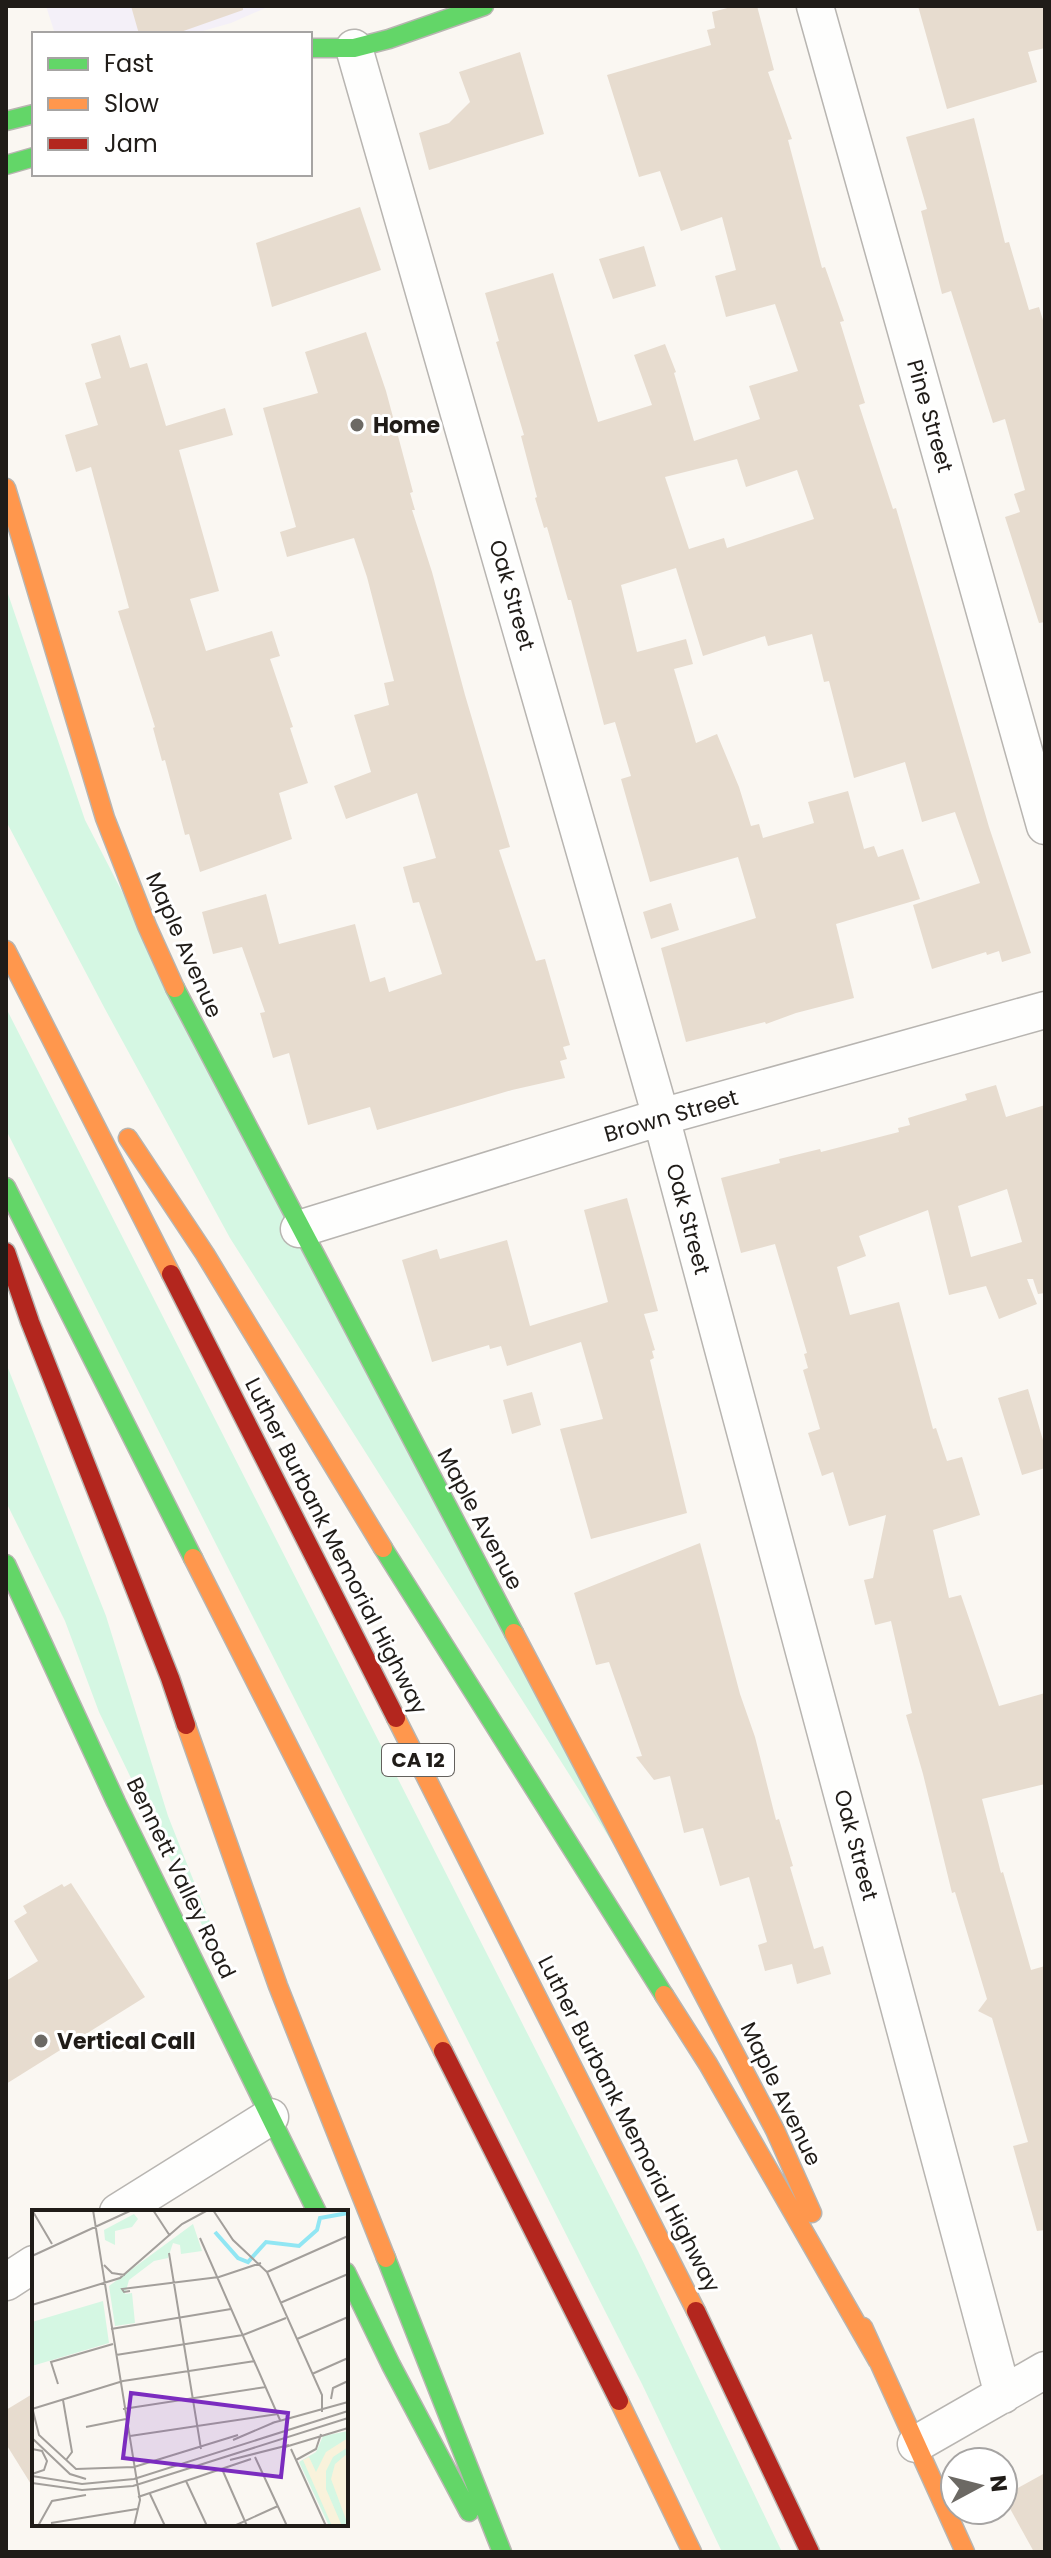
<svg xmlns="http://www.w3.org/2000/svg" width="1051" height="2558" font-family="Poppins,sans-serif">
<style>
.commercial{fill:#f4f0f8}
.green{fill:#d5f7e3}
.building{fill:#e7dccf;fill-rule:evenodd}
.lines{fill:none;stroke-linecap:round;stroke-linejoin:round}
.street-casing{stroke:#b8b5b1;stroke-width:39}
.fast-casing{stroke:#b8b5b1;stroke-width:21}
.slow-casing{stroke:#b8b5b1;stroke-width:21}
.jam-casing{stroke:#b8b5b1;stroke-width:21}
.street{stroke:#fefefd;stroke-width:36}
.fast{stroke:#63d668;stroke-width:18}
.slow{stroke:#ff974d;stroke-width:18}
.jam{stroke:#b3261e;stroke-width:18}
.poi-dot{fill:#6c6964;stroke:#fff;stroke-width:3}
.labels{text-anchor:middle;dominant-baseline:central;stroke-width:6;stroke-linejoin:round;paint-order:stroke}
.shield{fill:#fff;stroke:#63605d;stroke-width:2}
.shield-label{font-size:20px;font-weight:bold;fill:#201c18}
.street-label{font-size:22px;fill:#201c18;stroke:#fff}
.poi-label{font-size:22px;font-weight:bold;fill:#201c18;stroke:#fff;text-anchor:start}
.inset-river{fill:none;stroke:#91e6f3;stroke-width:4}
.inset-road{fill:none;stroke:#a39f9b;stroke-width:2}
.view{fill:#7b2cbf;fill-opacity:0.15;stroke:#7b2cbf;stroke-width:4}
.inset-edge{fill:none;stroke:#201c18;stroke-width:4}
</style>
<rect width="100%" height="100%" fill="#faf7f2"/>
<path class="commercial" d="M 46,6 L 270,6 L 231,23 L 192,34 L 55,34 Z"/>
<path class="green" d="M 6,588 L 85,820 L 617,1850 L 230,1238 L 105,1009 L 6,821 Z
M 6,1008 L 638,2251 L 782,2552 L 722,2552 L 642,2384 L 6,1130 Z
M 6,1363 L 106,1616 L 168,1816 L 223,1955 L 218,1958 L 99,1712 L 65,1621 L 6,1502 Z"/>
<path class="building" d="M 131,6 L 243,6 L 243,10 L 175,34 L 139,34 Z
M 735,6 L 757,6 L 774,70 L 768,72 L 792,139 L 788,140 L 822,268 L 825,267 L 844,321 L 840,322 L 865,403 L 859,405 L 893,509 L 896,508 L 989,827 L 1031,953 L 1002,962 L 999,951 L 987,955 L 986,952 L 932,969 L 913,905 L 980,883 L 955,812 L 922,822 L 905,762 L 854,778 L 829,681 L 824,682 L 812,634 L 768,646 L 765,636 L 703,656 L 676,568 L 621,585 L 637,652 L 686,639 L 693,664 L 674,669 L 696,743 L 717,734 L 739,787 L 751,826 L 759,824 L 763,838 L 814,823 L 808,802 L 848,791 L 864,849 L 874,846 L 878,857 L 903,849 L 920,899 L 836,924 L 854,998 L 796,1013 L 766,1024 L 765,1022 L 686,1042 L 661,948 L 756,918 L 738,857 L 650,882 L 621,779 L 631,776 L 615,722 L 604,725 L 571,600 L 568,600 L 547,527 L 544,528 L 535,498 L 537,497 L 521,436 L 524,435 L 496,342 L 499,341 L 485,293 L 553,273 L 598,422 L 652,405 L 634,355 L 665,344 L 676,372 L 674,373 L 694,441 L 760,419 L 749,386 L 798,371 L 775,304 L 726,317 L 715,276 L 736,270 L 722,217 L 681,231 L 660,171 L 639,177 L 607,75 L 711,45 L 707,30 L 715,28 L 712,12 ZM 737,459 L 746,487 L 797,470 L 814,519 L 727,548 L 724,538 L 689,549 L 665,477 Z
M 918,6 L 1045,6 L 1045,48 L 1028,52 L 1037,82 L 947,109 Z
M 520,52 L 544,134 L 429,170 L 419,133 L 449,123 L 470,102 L 459,72 Z
M 974,118 L 1005,243 L 1009,242 L 1029,310 L 1039,307 L 1045,327 L 1045,622 L 1039,623 L 1005,517 L 1020,512 L 1014,494 L 1025,490 L 1005,419 L 993,423 L 951,291 L 942,294 L 921,211 L 927,209 L 906,137 Z
M 360,207 L 381,270 L 272,307 L 256,243 Z
M 644,246 L 656,286 L 613,299 L 599,259 Z
M 366,332 L 386,391 L 413,492 L 410,493 L 415,510 L 412,510 L 432,572 L 465,695 L 510,847 L 499,850 L 536,961 L 545,959 L 570,1045 L 563,1047 L 567,1059 L 560,1061 L 565,1078 L 512,1090 L 377,1130 L 370,1107 L 308,1125 L 289,1053 L 273,1058 L 260,1013 L 265,1012 L 242,947 L 213,954 L 202,912 L 266,894 L 279,944 L 355,924 L 370,982 L 385,977 L 389,992 L 442,974 L 419,902 L 413,903 L 403,867 L 436,858 L 417,793 L 346,819 L 334,786 L 371,772 L 354,715 L 389,705 L 384,683 L 394,681 L 367,577 L 354,538 L 287,557 L 280,532 L 296,527 L 263,408 L 318,393 L 305,352 Z
M 120,335 L 130,368 L 147,363 L 166,426 L 225,408 L 233,435 L 179,450 L 219,591 L 190,599 L 206,651 L 272,631 L 280,656 L 270,659 L 293,727 L 290,728 L 308,783 L 279,793 L 292,839 L 200,872 L 189,834 L 185,835 L 165,760 L 162,761 L 153,728 L 155,727 L 118,611 L 129,608 L 91,467 L 76,472 L 65,435 L 98,425 L 85,383 L 101,378 L 91,344 Z
M 671,903 L 679,930 L 651,939 L 643,912 Z
M 996,1085 L 1006,1117 L 1045,1105 L 1045,1293 L 1038,1294 L 1033,1279 L 1027,1279 L 1037,1304 L 999,1319 L 986,1286 L 949,1295 L 928,1210 L 859,1236 L 866,1256 L 837,1267 L 850,1315 L 899,1302 L 933,1429 L 936,1428 L 947,1461 L 962,1457 L 980,1515 L 933,1530 L 949,1598 L 961,1595 L 999,1706 L 1045,1693 L 1045,1784 L 982,1799 L 1001,1873 L 1003,1872 L 1031,1970 L 1045,1966 L 1045,2230 L 1037,2231 L 1013,2146 L 1028,2142 L 992,2018 L 978,2011 L 987,1999 L 955,1892 L 952,1893 L 923,1774 L 906,1715 L 912,1713 L 891,1621 L 875,1625 L 864,1580 L 873,1578 L 886,1515 L 849,1526 L 833,1472 L 822,1476 L 808,1433 L 820,1429 L 803,1370 L 808,1368 L 804,1354 L 807,1353 L 775,1244 L 741,1253 L 721,1178 L 780,1163 L 779,1159 L 820,1149 L 821,1152 L 899,1132 L 898,1128 L 910,1125 L 908,1118 L 967,1100 L 965,1094 ZM 1007,1189 L 1022,1242 L 971,1257 L 958,1206 Z
M 627,1198 L 658,1311 L 644,1314 L 655,1350 L 652,1351 L 654,1358 L 650,1360 L 687,1513 L 591,1539 L 560,1429 L 603,1419 L 581,1342 L 507,1366 L 501,1346 L 490,1349 L 489,1345 L 432,1362 L 402,1260 L 437,1249 L 440,1259 L 507,1240 L 530,1326 L 608,1302 L 584,1210 Z
M 1028,1389 L 1045,1447 L 1045,1468 L 1022,1475 L 998,1398 Z
M 532,1392 L 541,1425 L 512,1434 L 503,1400 Z
M 700,1543 L 740,1694 L 755,1737 L 776,1820 L 779,1819 L 793,1866 L 790,1867 L 814,1949 L 823,1946 L 831,1974 L 797,1984 L 792,1964 L 765,1971 L 758,1945 L 767,1942 L 749,1877 L 720,1886 L 703,1828 L 684,1833 L 670,1776 L 654,1780 L 636,1757 L 642,1756 L 609,1662 L 596,1665 L 574,1593 Z
M 71,1883 L 145,1997 L 6,2084 L 6,1981 L 38,1961 L 14,1921 L 27,1913 L 23,1906 L 62,1884 L 64,1887 Z
M 34,2393 L 34,2489 L 6,2444 L 6,2410 Z
M 1045,2473 L 1045,2552 L 1034,2552 L 1003,2496 Z"/>
<g class="lines">
<g class="street-casing">
<path id="street" d="M 815,6 L 1045,826
M 354,48 L 661,1117 L 1003,2395
M 299,1229 L 661,1117 L 1045,1010
M 118,2212 L 270,2117
M 6,2282 L 34,2264
M 916,2444 L 1045,2370"/>
</g>
<g class="fast-casing">
<path id="fast" d="M 310,48 L 354,48 L 389,39 L 484,6
M 6,121 L 34,114
M 6,165 L 34,157
M 175,988 L 514,1633
M 6,1187 L 193,1558
M 383,1548 L 664,1995
M 6,1564 L 116,1802 L 317,2212
M 386,2258 L 502,2552
M 346,2272 L 391,2365 L 469,2512"/>
</g>
<g class="slow-casing">
<path id="slow" d="M 6,488 L 105,818 L 147,926 L 175,988
M 6,950 L 171,1274
M 128,1138 L 205,1254 L 383,1548
M 193,1558 L 443,2051
M 514,1633 L 775,2130 L 812,2213
M 396,1718 L 696,2311
M 186,1725 L 278,1986 L 386,2258
M 664,1995 L 708,2064 L 878,2361
M 863,2327 L 965,2552
M 619,2401 L 692,2552"/>
</g>
<g class="jam-casing">
<path id="jam" d="M 6,1252 L 30,1322 L 170,1678 L 186,1725
M 171,1274 L 396,1718
M 443,2051 L 619,2401
M 696,2311 L 810,2552"/>
</g>
<use href="#street" class="street"/>
<use href="#fast" class="fast"/>
<use href="#slow" class="slow"/>
<use href="#jam" class="jam"/>
</g>
<g class="poi-dot">
<circle cx="357" cy="425" r="8"/>
<circle cx="41" cy="2041" r="8"/>
</g>
<g class="labels">
<rect class="shield" x="382" y="1744" width="72" height="32" rx="6"/>
<g class="shield-label">
<text x="418" y="1760">CA 12</text>
</g>
<g class="street-label">
<text transform="translate(930 416) rotate(74)">Pine Street</text>
<text transform="translate(512 595) rotate(74)">Oak Street</text>
<text transform="translate(184 945) rotate(66)">Maple Avenue</text>
<text transform="translate(671 1116) rotate(-16)">Brown Street</text>
<text transform="translate(688 1219) rotate(75)">Oak Street</text>
<text transform="translate(480 1519) rotate(62)">Maple Avenue</text>
<text transform="translate(336 1546) rotate(63)">Luther Burbank Memorial Highway</text>
<text transform="translate(856 1845) rotate(75)">Oak Street</text>
<text transform="translate(181 1878) rotate(64)">Bennett Valley Road</text>
<text transform="translate(781 2094) rotate(64)">Maple Avenue</text>
<text transform="translate(629 2124) rotate(63)">Luther Burbank Memorial Highway</text>
</g>
<g class="poi-label">
<text x="373" y="425">Home</text>
<text x="57" y="2041">Vertical Call</text>
</g>
</g>
<g transform="translate(32 2210)">
<rect width="316" height="316" fill="#faf7f2"/>
<path d="M 102,4 L 106,9 L 100,17 L 83,21 L 83,35 L 73,30 L 72,20 ZM 161,14 L 170,41 L 149,44 L 148,35 L 141,33 L 136,48 L 122,51 L 97,70 L 93,84 L 100,83 L 103,113 L 83,116 L 77,76 ZM 71,91 L 77,133 L 0,156 L 0,112 ZM 316,221 L 316,316 L 297,316 L 267,252 L 284,242 L 291,226 Z" fill="#d5f7e3"/>
<path d="M 316,228 L 316,237 L 301,247 L 294,261 L 294,279 L 310,316 L 300,316 L 271,250 L 277,247 L 284,262 L 294,242 ZM 316,243 L 316,315 L 299,269 L 303,254 Z" fill="#f9f2db"/>
<path class="inset-river" d="M 183,22 L 206,48 L 216,52 L 234,32 L 267,36 L 285,20 L 288,8 L 316,3"/>
<path class="inset-road" d="M 0,0 L 20,34M 61,0 L 108,290 L 102,316M 121,0 L 138,26M 181,0 L 201,30 L 235,62 L 290,185 L 290,202M 168,28 L 248,210M 137,43 L 169,239M 0,46 L 100,0M 72,55 L 80,63 L 93,65M 235,62 L 316,26M 98,81 L 92,82 L 90,79 L 187,67 L 229,53M 248,93 L 316,64M 0,95 L 88,68 L 150,14 L 176,0M 79,119 L 199,99M 265,129 L 316,107M 84,145 L 211,125 L 254,108M 280,164 L 316,148M 26,174 L 19,152 L 81,134M 299,189 L 301,178 L 316,171M 31,190 L 40,242 L 34,250M 0,197 L 7,225 L 44,259 L 102,257M 0,199 L 91,171 L 223,151M 91,199 L 234,177M 240,213 L 316,192M 54,217 L 94,209M 98,226 L 246,204M 0,228 L 38,264 L 54,269M 201,230 L 243,212M 253,237 L 316,218M 0,239 L 10,241 L 15,251 L 12,260 L 0,264M 259,239 L 294,316M 223,247 L 255,316M 198,250 L 257,235M 264,250 L 284,239 L 289,224M 102,257 L 206,225M 190,259 L 215,316M 0,266 L 50,274 L 102,269 L 316,201M 154,271 L 175,316M 0,273 L 50,280 L 101,276 L 316,208M 118,284 L 133,316M 106,287 L 219,249M 19,313 L 105,299M 6,316 L 20,291 L 54,285M 202,316 L 246,296"/>
<path class="view" d="M 99,183 L 256,203 L 249,267 L 91,248 Z"/>
<rect width="316" height="316" class="inset-edge"/>
</g>
<rect width="1051" height="2558" fill="none" stroke="#201c18" stroke-width="16"/>
<rect x="32" y="32" width="280" height="144" fill="#ffffff" stroke="#a6a4a3" stroke-width="2"/>
<rect x="48" y="58" width="40" height="12" fill="#63d668" stroke="#a6a4a3" stroke-width="2"/>
<text x="104" y="72" font-size="24" fill="#201c18">Fast</text>
<rect x="48" y="98" width="40" height="12" fill="#ff974d" stroke="#a6a4a3" stroke-width="2"/>
<text x="104" y="112" font-size="24" fill="#201c18">Slow</text>
<rect x="48" y="138" width="40" height="12" fill="#b3261e" stroke="#a6a4a3" stroke-width="2"/>
<text x="104" y="152" font-size="24" fill="#201c18">Jam</text>
<g transform="translate(979 2486) rotate(83)"><circle r="38" fill="#ffffff" stroke="#a6a4a3" stroke-width="2"/>
<path d="M0-6L14 30L0 20L-14 30Z" fill="#6c6964"/>
<text y="-12" font-size="22" font-weight="bold" text-anchor="middle" fill="#201c18">N</text>
</g>
</svg>
